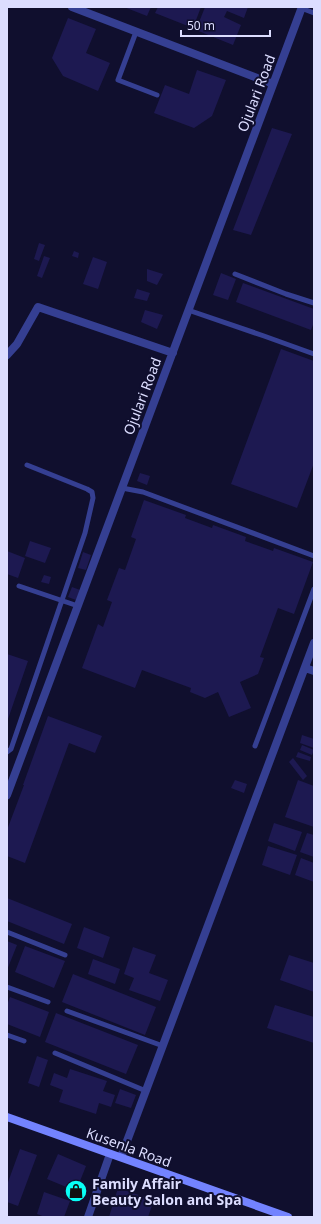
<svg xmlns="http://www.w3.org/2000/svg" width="321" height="1224" font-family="'Noto Sans',sans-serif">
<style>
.building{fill:#1d1951}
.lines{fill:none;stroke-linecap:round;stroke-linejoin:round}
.service{stroke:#353f92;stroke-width:5}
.minor{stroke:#353f92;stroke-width:8}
.secondary{stroke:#7383ff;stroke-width:8}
.labels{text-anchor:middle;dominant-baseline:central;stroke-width:4;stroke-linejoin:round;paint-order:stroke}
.street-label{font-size:14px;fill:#dcddff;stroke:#100f2e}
.poi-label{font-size:14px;font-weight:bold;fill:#dcddff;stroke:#100f2e;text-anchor:start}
</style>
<rect width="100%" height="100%" fill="#100f2e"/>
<path class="building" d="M 124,7 L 151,7 L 147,16 Z
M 158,7 L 201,7 L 193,28 L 155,13 Z
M 205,7 L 248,7 L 244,18 L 227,11 L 224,17 L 241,25 L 233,45 L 196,30 Z
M 68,18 L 96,29 L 86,53 L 110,63 L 98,91 L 63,76 L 52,58 Z
M 197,70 L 226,80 L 212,116 L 194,128 L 154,113 L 165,85 L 189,94 Z
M 272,128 L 292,134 L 251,235 L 233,230 Z
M 39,243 L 45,245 L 39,261 L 34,259 Z
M 74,251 L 79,253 L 78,258 L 72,256 Z
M 44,256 L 50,258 L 42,278 L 37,276 Z
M 93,257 L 107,262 L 98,289 L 83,284 Z
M 147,269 L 163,274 L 157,285 L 147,281 Z
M 221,273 L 236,279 L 228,300 L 213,295 Z
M 243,283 L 314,309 L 314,322 L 311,330 L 236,302 Z
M 137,289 L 150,293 L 147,301 L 134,298 Z
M 145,310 L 163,315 L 157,329 L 141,322 Z
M 281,349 L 314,361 L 314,463 L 297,508 L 231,484 Z
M 140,473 L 150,476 L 147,485 L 137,481 Z
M 144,500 L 186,515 L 185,518 L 212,528 L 213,525 L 246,537 L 245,541 L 273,551 L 274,548 L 313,562 L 294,614 L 278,608 L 260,657 L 264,658 L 258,674 L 240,682 L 251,708 L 229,717 L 218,692 L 205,698 L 190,692 L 191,688 L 142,670 L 135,688 L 82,668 L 98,624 L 103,627 L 112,602 L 107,600 L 119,568 L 125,570 L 136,539 L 131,537 Z
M 30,541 L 51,548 L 45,563 L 25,556 Z
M 7,551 L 25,558 L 18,578 L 7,574 Z
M 83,552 L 91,555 L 86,570 L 78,568 Z
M 44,575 L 51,577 L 49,584 L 41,582 Z
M 72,587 L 80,590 L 76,600 L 68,597 Z
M 7,654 L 28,661 L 7,722 Z
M 48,716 L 102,736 L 95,753 L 69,743 L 25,863 L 7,856 L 7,830 L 24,785 L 23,785 Z
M 302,735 L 314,739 L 314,748 L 300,743 Z
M 302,745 L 314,750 L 312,755 L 300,750 Z
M 298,752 L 311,757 L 310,761 L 296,757 Z
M 293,758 L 307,776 L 303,780 L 289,762 Z
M 235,780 L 247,784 L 244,793 L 231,788 Z
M 298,780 L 314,786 L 314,827 L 285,817 Z
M 274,823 L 302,832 L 295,851 L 268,841 Z
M 307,833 L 314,835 L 314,857 L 300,852 Z
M 268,846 L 297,855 L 290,875 L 262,865 Z
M 301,858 L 314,863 L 314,882 L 295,875 Z
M 7,898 L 72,924 L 64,944 L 7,921 Z
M 84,927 L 110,937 L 103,958 L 77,948 Z
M 7,941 L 17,945 L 7,970 Z
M 25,946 L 65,961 L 54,988 L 15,972 Z
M 133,947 L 156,955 L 149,973 L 168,980 L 160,1001 L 129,990 L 134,978 L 124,974 Z
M 289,955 L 314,963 L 314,992 L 280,980 Z
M 93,959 L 120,969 L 115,984 L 88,974 Z
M 73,974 L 156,1007 L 145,1035 L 62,1002 Z
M 10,997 L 49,1012 L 40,1037 L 7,1024 L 7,1005 Z
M 275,1005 L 314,1017 L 314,1043 L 267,1028 Z
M 56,1013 L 138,1045 L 126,1074 L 45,1042 Z
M 37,1056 L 48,1060 L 39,1087 L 28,1083 Z
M 70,1069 L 107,1081 L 103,1091 L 115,1095 L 111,1107 L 99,1103 L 96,1114 L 59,1102 L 63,1090 L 50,1085 L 54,1073 L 67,1078 Z
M 120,1089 L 136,1095 L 131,1108 L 115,1103 Z
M 20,1149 L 37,1155 L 18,1206 L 7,1202 L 7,1185 Z
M 58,1154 L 86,1166 L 76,1191 L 47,1179 Z
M 118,1188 L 154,1200 L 148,1217 L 109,1217 Z
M 44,1192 L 70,1201 L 64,1217 L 45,1217 L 37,1214 Z"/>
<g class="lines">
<path class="service" d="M 301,8 L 314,13
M 136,32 L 118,80 L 157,95
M 235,274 L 286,294 L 314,303
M 188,310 L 264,336 L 314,354
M 122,488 L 143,492 L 314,556
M 19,586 L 78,606
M 255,746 L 314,589
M 7,752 L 11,749 L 85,533 L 93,498 L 92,492 L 87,489 L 27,465
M 7,932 L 65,955
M 7,987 L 48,1002
M 67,1011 L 163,1046
M 7,1035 L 24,1041
M 55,1053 L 146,1091"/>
<path class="minor" d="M 72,7 L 273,84
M 7,355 L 17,344 L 38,307 L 173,353
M 305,668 L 314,671
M 7,795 L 302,7
M 121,1157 L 314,643
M 88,1217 L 110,1154"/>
<path class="secondary" d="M 7,1117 L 288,1217"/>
</g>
<defs>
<g id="shop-disc" transform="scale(1.15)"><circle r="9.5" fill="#08fff6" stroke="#100f2e"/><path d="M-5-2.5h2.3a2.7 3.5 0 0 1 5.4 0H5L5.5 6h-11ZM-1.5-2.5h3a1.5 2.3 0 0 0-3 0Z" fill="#111"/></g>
</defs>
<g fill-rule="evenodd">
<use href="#shop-disc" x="76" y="1191"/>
</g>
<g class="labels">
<g class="street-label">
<text transform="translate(256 93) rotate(-69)">Ojulari Road</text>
<text transform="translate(142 396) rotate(-69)">Ojulari Road</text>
<text transform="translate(129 1147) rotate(20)">Kusenla Road</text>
</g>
<g class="poi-label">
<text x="92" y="1183">Family Affair<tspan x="92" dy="16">Beauty Salon and Spa</tspan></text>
</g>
</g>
<rect width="321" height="1224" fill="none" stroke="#dcddff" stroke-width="16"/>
<path d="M181 30v6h89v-6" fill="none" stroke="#dcddff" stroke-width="2"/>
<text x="187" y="30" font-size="12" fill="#dcddff" stroke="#100f2e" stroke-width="3" paint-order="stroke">50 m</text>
</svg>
